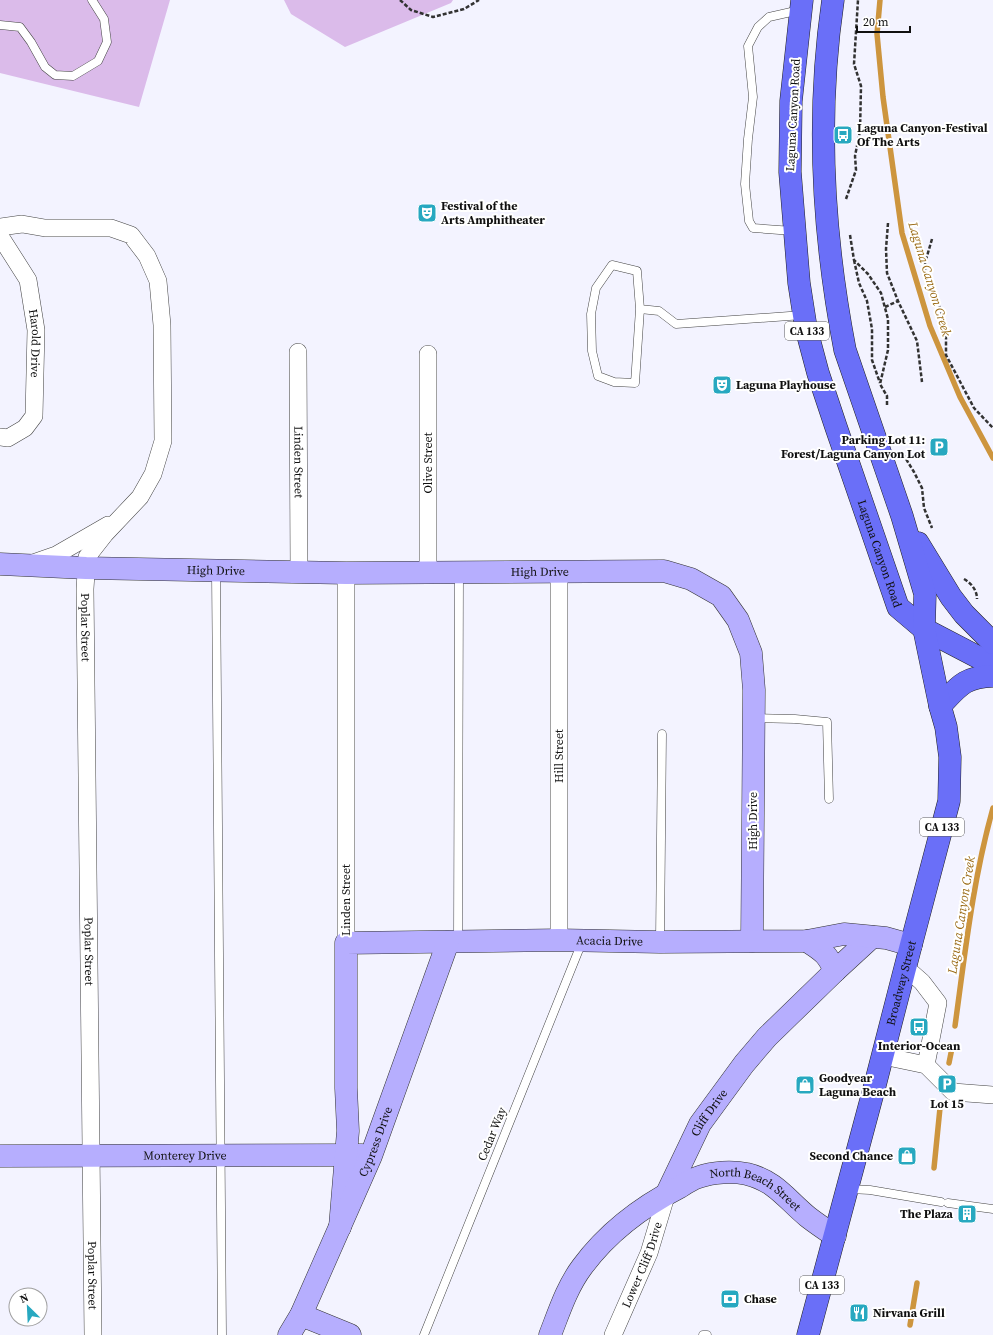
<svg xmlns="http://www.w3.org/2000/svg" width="993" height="1335" font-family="'Source Serif 4',serif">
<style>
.green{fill:#dbbbea}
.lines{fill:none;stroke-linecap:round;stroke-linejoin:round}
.stream{stroke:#cd953e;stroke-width:5.5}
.lane-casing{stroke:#434343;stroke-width:9}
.street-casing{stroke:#434343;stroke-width:18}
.secondary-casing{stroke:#323232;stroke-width:23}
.primary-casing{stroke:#212121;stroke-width:23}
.path{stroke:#323232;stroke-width:2.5;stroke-dasharray:4 2;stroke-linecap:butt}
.lane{stroke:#fff;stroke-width:8}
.street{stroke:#fff;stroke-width:17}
.secondary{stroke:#b6aefe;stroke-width:22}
.primary{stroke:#6a6ff8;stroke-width:22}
.labels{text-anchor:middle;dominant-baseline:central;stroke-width:4;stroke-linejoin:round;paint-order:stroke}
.shield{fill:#fff;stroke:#585858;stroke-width:1}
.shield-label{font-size:11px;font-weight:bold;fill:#101010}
.street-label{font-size:12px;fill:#101010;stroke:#fff}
.poi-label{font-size:12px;font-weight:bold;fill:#101010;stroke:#fff;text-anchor:start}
.water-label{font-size:13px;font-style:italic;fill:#9b6c18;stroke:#fff}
</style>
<rect width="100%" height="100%" fill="#f3f3ff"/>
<path class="green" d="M 0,0 L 170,0 L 139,107 L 0,73 Z
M 284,0 L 453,0 L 451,3 L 345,47 L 291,14 Z"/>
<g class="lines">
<path class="stream" d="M 880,0 L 877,34 L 883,97 L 902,233 L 930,326 L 960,397 L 993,458
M 955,1026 C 965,953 973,879 993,808
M 949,1063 L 952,1048
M 934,1168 L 940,1108
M 910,1325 L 917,1283"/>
<g class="lane-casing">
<path id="lane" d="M 0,25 L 20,27 L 31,42 L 45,67 L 55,75 L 73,76 L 98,61 L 107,42 L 104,19 L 92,0
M 793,231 L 753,228 L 749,221 L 745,184 L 748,139 L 753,97 L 748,46 L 758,27 L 769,17 L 800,10
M 640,309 L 635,383 L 614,382 L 598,376 L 592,351 L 591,314 L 596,288 L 612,265 L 637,271 L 640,309 L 659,311 L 676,324 L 803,315
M 216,572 L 222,1335
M 755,718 L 795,719 L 827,722 L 829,799
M 458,941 L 459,572
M 660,941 L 662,734
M 849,1189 L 870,1190 L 941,1202
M 948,1203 L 993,1209
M 424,1335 L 582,942
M 703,1335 L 707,1335"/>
</g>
<g class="street-casing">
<g id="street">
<path id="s1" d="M 0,227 L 22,224 L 45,228 L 111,228 L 131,235 L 147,256 L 158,281 L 162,325 L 163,441 L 153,474 L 140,497 L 105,534 L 87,557 L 85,589 L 93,1335"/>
<path id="s2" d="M 0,236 L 28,280 L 36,330 L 34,416 L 25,428 L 8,438 L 0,437"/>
<path id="s3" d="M 298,352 L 299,572"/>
<path d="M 33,563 L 56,555 L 108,525"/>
<path d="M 428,572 L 428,354"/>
<path d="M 559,940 L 559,573"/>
<path d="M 346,943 L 346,573"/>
<path d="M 906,968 L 922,982 L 938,1003 L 926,1065"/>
<path d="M 883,1056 L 926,1065 L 953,1092 L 993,1095"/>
<path id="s4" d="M 613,1335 L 649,1253 L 667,1193"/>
</g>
</g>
<g class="secondary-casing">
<g id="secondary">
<path id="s5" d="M 0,564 L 86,568 L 346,573 L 664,571 L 691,579 L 721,596 L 738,620 L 751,653 L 754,690 L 752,941"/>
<path d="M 807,941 C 822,951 827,953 835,971"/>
<path id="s6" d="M 0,1156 L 362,1155"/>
<path id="s7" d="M 667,1193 L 700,1124 L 744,1064 L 767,1037 L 835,971 L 872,937"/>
<path id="s8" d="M 340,1227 L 348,1131 L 346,1088 L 346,943 L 559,940 L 660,942 L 807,941 L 844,934 L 886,938 L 911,945"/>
<path d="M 301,1315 L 350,1335"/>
<path id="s9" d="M 289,1335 L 301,1315 L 371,1156 L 448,942"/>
<path id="s10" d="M 550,1335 C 559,1312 567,1287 582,1267 C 607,1233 643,1206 680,1187 C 686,1183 692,1179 699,1177 C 713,1172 732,1171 747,1174 C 776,1181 787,1200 808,1217 C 817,1224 826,1230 835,1236"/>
</g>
</g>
<g class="primary-casing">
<g id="primary">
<path id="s11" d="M 802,0 L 791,101 L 790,172 L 799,283 L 806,328 L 818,373 L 836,427 L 898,607 L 924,629 L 993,665"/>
<path d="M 918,543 L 951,597 L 964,614 L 993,643"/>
<path d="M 940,706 C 959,686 964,677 993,676"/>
<path id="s12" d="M 808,1335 L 875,1085 L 911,945 L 949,801 L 950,757 L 946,727 L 940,706 L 924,629 L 925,594 L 902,516 L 845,350 C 823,236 816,116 833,0"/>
</g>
</g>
<path class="path" d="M 400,0 L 411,10 L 433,17 L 464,9 L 479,0
M 846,199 L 856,170 L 855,156 L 860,131 L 861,86 L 854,64 L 858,0
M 888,223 L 886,249 L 887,273 L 898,301 L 917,341 L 922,382
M 850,235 L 854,260 L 868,274 L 881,293 L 888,319 L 888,350 L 880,384 L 887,396 L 887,407
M 932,239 L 925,263 L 925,280 L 934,295 L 941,310 L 946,338 L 946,355 L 974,408 L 993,428
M 854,260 L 859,283 L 867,301 L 872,329 L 872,360 L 880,383
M 885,307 L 898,301
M 903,454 L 914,472 L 922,488 L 924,508 L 932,528
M 964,579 C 971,583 977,590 977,599"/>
<use href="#lane" class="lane"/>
<use href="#street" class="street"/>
<use href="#secondary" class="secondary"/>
<use href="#primary" class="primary"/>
</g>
<defs>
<g id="bus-square" transform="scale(1)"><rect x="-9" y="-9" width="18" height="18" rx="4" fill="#27a8c0" stroke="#fff"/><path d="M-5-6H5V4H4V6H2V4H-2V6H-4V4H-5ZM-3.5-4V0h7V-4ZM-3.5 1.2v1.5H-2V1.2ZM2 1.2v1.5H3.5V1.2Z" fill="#fff"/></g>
<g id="theatre-square" transform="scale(1)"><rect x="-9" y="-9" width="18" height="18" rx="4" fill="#27a8c0" stroke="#fff"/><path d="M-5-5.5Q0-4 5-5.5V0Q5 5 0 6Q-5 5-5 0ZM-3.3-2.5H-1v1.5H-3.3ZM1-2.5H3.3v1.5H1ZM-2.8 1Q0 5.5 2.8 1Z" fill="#fff"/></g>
<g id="parking-square" transform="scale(1)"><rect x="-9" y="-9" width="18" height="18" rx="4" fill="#27a8c0" stroke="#fff"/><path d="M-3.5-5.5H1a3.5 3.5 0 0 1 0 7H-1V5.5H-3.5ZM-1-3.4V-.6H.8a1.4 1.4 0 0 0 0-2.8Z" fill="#fff"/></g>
<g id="shop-square" transform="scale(1)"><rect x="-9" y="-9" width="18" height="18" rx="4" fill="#27a8c0" stroke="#fff"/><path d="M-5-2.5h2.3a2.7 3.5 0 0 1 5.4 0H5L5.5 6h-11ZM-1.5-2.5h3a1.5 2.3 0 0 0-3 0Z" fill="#fff"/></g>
<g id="building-square" transform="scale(1)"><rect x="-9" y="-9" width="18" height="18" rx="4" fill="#27a8c0" stroke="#fff"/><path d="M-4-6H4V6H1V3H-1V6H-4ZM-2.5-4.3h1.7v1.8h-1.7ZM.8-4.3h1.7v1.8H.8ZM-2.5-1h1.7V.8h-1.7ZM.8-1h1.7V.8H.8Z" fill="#fff"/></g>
<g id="bank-square" transform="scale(1)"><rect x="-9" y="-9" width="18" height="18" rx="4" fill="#27a8c0" stroke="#fff"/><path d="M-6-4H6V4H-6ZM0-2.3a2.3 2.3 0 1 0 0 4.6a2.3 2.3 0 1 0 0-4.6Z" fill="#fff"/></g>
<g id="restaurant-square" transform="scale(1)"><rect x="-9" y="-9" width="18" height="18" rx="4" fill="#27a8c0" stroke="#fff"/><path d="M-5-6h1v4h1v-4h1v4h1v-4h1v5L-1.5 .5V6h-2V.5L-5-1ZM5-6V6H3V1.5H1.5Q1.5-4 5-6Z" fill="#fff"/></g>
</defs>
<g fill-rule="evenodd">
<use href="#bus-square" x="843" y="135"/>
<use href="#theatre-square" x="427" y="213"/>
<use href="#theatre-square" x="722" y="385"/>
<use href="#parking-square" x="939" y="447"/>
<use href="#bus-square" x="919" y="1027"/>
<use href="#parking-square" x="947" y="1084"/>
<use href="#shop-square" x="805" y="1085"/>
<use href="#shop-square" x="907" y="1156"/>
<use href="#building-square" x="967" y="1214"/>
<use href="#bank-square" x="730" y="1299"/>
<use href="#restaurant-square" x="859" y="1313"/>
</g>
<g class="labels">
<g class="shield">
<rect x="785" y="322" width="44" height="18" rx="3"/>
<rect x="920" y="818" width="44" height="18" rx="3"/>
<rect x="800" y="1276" width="44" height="18" rx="3"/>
</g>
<g class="shield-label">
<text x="807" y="331">CA 133</text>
<text x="942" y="827">CA 133</text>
<text x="822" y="1285">CA 133</text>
</g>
<g class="street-label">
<text transform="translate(793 115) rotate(-87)">Laguna Canyon Road</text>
<text stroke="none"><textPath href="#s2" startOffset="116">Harold Drive</textPath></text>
<text stroke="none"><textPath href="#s3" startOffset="110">Linden Street</textPath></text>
<text transform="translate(428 463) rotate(-90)">Olive Street</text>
<text stroke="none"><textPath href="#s11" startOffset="567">Laguna Canyon Road</textPath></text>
<text stroke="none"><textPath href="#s5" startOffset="216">High Drive</textPath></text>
<text stroke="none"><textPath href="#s5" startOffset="540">High Drive</textPath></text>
<text stroke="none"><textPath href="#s1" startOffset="558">Poplar Street</textPath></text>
<text transform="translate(559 756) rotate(-90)">Hill Street</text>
<text transform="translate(753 821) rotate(-90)">High Drive</text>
<text transform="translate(346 900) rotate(-90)">Linden Street</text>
<text stroke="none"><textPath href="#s8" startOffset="548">Acacia Drive</textPath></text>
<text stroke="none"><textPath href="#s1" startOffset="882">Poplar Street</textPath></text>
<text stroke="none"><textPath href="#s12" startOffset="364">Broadway Street</textPath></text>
<text stroke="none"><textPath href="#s7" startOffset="91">Cliff Drive</textPath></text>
<text transform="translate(492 1134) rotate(-68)">Cedar Way</text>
<text stroke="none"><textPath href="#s9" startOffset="212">Cypress Drive</textPath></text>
<text stroke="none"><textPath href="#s6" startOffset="185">Monterey Drive</textPath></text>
<text stroke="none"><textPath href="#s10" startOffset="286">North Beach Street</textPath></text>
<text stroke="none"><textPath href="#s4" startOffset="76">Lower Cliff Drive</textPath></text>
<text stroke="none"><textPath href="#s1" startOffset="1206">Poplar Street</textPath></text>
</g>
<g class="poi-label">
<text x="857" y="128">Laguna Canyon-Festival<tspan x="857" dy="14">Of The Arts</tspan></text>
<text x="441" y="206">Festival of the<tspan x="441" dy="14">Arts Amphitheater</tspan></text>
<text x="736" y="385">Laguna Playhouse</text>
<text x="925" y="440" text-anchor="end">Parking Lot 11:<tspan x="925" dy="14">Forest/Laguna Canyon Lot</tspan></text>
<text x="919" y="1046" text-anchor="middle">Interior-Ocean</text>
<text x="819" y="1078">Goodyear<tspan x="819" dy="14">Laguna Beach</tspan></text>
<text x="947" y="1104" text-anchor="middle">Lot 15</text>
<text x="893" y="1156" text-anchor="end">Second Chance</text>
<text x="953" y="1214" text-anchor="end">The Plaza</text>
<text x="744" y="1299">Chase</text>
<text x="873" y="1313">Nirvana Grill</text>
</g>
<g class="water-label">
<text transform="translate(930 279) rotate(73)">Laguna Canyon Creek</text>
<text transform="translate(961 915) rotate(-81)">Laguna Canyon Creek</text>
</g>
</g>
<g transform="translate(28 1307) rotate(336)"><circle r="19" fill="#ffffff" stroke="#9f9f9f"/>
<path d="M0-3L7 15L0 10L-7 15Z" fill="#27a8c0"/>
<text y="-6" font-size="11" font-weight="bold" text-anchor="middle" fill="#101010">N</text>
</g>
<path d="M857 26v6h53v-6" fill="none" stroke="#101010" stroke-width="2"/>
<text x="863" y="26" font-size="12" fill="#101010" stroke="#ffffff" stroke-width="3" paint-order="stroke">20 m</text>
</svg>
